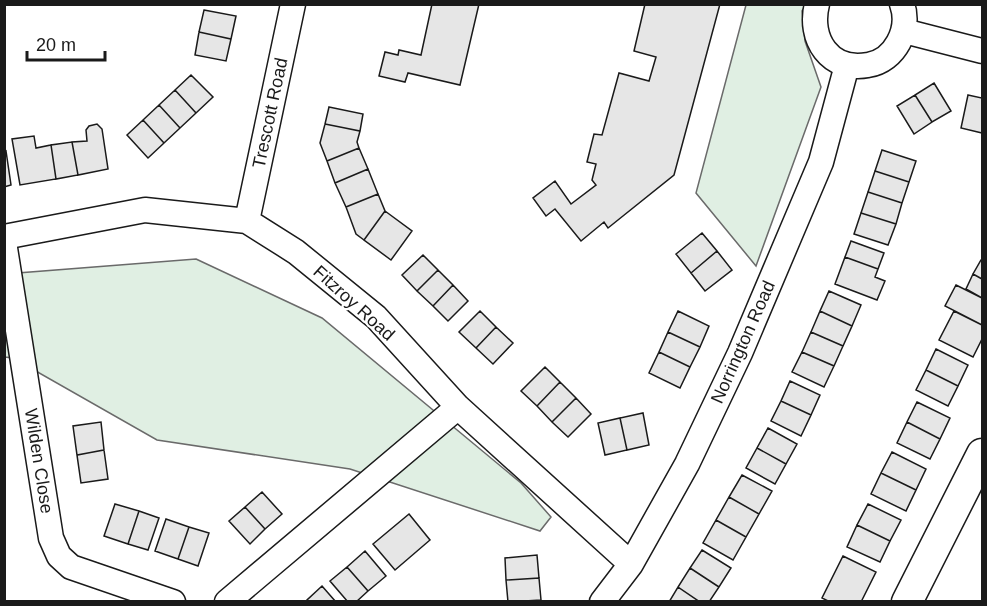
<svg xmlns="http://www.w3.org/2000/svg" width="987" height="606" font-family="Helvetica,sans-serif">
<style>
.green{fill:#e0efe3;stroke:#6a6a6a;stroke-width:1.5}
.building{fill:#e6e6e6;stroke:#1a1a1a;stroke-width:1.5}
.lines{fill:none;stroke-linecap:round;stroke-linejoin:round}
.minor-casing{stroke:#1a1a1a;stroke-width:27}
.tertiary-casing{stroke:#1a1a1a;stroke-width:33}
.minor{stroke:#fff;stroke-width:24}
.tertiary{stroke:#fff;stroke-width:30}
.labels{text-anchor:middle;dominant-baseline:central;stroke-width:4.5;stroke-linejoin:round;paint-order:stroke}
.street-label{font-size:18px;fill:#1a1a1a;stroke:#fff}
</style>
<rect width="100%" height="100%" fill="#fff"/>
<path class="green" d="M 746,5 L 806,5 L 802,11 L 805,41 L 821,87 L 756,266 L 696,193 Z
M 196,259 L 322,318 L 521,483 L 551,517 L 540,531 L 350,469 L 157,440 L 13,358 L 5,357 L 5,274 Z"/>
<path class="building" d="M 432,4 L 479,4 L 460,85 L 408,73 L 405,82 L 379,76 L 385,52 L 398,55 L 399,50 L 421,55 Z
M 645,4 L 720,4 L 674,175 L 608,228 L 604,222 L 581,241 L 555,209 L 546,216 L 533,198 L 555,181 L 571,204 L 596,185 L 592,180 L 596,164 L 587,162 L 594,134 L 602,135 L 619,73 L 649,81 L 656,57 L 634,51 Z
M 204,10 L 236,16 L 231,39 L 199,32 Z
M 199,32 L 231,39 L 226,61 L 195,55 Z
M 191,75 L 213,97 L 196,113 L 175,90 Z
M 934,83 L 951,111 L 932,122 L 915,95 Z
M 175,90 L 196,113 L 180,128 L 159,105 Z
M 915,95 L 932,122 L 914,134 L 897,106 Z
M 968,95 L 982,98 L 982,133 L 961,128 Z
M 159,105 L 180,128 L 164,143 L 143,120 Z
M 329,107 L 363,114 L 360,131 L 325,124 Z
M 143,120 L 164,143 L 148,158 L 127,135 Z
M 97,124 L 102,129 L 108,169 L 78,175 L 72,142 L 87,141 L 86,130 L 89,126 Z
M 325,124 L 360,131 L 357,142 L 359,148 L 327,161 L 320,143 Z
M 34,136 L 36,148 L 51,145 L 56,179 L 20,185 L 12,139 Z
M 72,142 L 78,175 L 56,179 L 51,145 Z
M 359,148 L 368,169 L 335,183 L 327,161 Z
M 882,150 L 916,161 L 909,182 L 875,171 Z
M 6,151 L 11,185 L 4,187 L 4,152 Z
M 368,169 L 378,194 L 346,207 L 335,183 Z
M 875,171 L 909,182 L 902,203 L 868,192 Z
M 868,192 L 902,203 L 896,224 L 861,213 Z
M 378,194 L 385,211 L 364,240 L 356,234 L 346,207 Z
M 385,211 L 412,231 L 391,260 L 364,240 Z
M 861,213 L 896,224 L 888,245 L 854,234 Z
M 702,233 L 717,251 L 691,273 L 676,254 Z
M 851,241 L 884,253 L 878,269 L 845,257 Z
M 717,251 L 732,270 L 705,291 L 691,273 Z
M 423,255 L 438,270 L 417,291 L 402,275 Z
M 845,257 L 878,269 L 875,277 L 885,281 L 877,300 L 835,284 Z
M 981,260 L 982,260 L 982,279 L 973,274 Z
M 438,270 L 453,285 L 433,306 L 417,291 Z
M 973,274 L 982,279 L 982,298 L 966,289 Z
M 453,285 L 468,301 L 448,321 L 433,306 Z
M 956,285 L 982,298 L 982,325 L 945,306 Z
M 829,291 L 861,305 L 852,326 L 820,311 Z
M 480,311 L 496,327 L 476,348 L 459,332 Z
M 678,311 L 709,326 L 700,347 L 668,332 Z
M 820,311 L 852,326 L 843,346 L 811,332 Z
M 954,311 L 982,325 L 982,339 L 973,357 L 939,340 Z
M 496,327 L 513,343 L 493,364 L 476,348 Z
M 668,332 L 700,347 L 690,367 L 659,352 Z
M 811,332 L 843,346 L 834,366 L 802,352 Z
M 936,349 L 968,365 L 958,386 L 926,370 Z
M 659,352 L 690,367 L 680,388 L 649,373 Z
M 802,352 L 834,366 L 824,387 L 792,372 Z
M 545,367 L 560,382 L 537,406 L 521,391 Z
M 926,370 L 958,386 L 948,406 L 916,390 Z
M 790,381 L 820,395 L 811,415 L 781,401 Z
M 560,382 L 576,398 L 552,422 L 537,406 Z
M 576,398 L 591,414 L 568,437 L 552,422 Z
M 781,401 L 811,415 L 801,436 L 771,421 Z
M 917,402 L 950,418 L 940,439 L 907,422 Z
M 643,413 L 649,445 L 627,450 L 620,418 Z
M 620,418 L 627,450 L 605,455 L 598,423 Z
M 101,422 L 104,450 L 77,455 L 73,426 Z
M 907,422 L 940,439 L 930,459 L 897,443 Z
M 768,428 L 797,444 L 786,464 L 757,448 Z
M 757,448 L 786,464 L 775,484 L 746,468 Z
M 104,450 L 108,479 L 81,483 L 77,455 Z
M 892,452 L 926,469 L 916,490 L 881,473 Z
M 881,473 L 916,490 L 906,511 L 871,494 Z
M 742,475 L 772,491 L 759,514 L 729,497 Z
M 262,492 L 282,514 L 265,529 L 245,507 Z
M 729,497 L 759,514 L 746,537 L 716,520 Z
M 115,504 L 139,511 L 128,544 L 104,536 Z
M 868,504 L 901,520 L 890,541 L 857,525 Z
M 245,507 L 265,529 L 250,544 L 229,521 Z
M 139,511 L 159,518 L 148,550 L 128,544 Z
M 409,514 L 430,540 L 395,570 L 373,544 Z
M 166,519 L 189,527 L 178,559 L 155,551 Z
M 716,520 L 746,537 L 733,560 L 703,543 Z
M 857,525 L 890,541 L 880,562 L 847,547 Z
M 189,527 L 209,533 L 198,566 L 178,559 Z
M 702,550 L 731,568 L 719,587 L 690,568 Z
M 365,551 L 386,576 L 368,591 L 347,567 Z
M 537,555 L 539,578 L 506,580 L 505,558 Z
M 843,556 L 876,572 L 861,602 L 830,602 L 822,598 Z
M 347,567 L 368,591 L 356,602 L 348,602 L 330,581 Z
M 690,568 L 719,587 L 709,602 L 700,602 L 678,587 Z
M 539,578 L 541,600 L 508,602 L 506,580 Z
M 322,586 L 336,602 L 308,602 L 307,600 Z
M 678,587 L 700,602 L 669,602 Z"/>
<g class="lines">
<g class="minor-casing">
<path id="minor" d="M 817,4 C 808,39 830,72 868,65 C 895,61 911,29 902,4
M 904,31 L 982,51
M 247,221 L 293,4
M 4,237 L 145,210 L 247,221 L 296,252 L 376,317 L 458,407 L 631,564
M 4,242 L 51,538 L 59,556 L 71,567 L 173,602
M 227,602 L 458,407
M 602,602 L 631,564 L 687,464 L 740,353 L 821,162 L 847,65"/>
</g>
<g class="tertiary-casing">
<path id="tertiary" d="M 907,602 L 982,454"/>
</g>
<use href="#minor" class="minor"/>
<use href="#tertiary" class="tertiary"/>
</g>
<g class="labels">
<g class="street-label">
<text transform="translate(270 113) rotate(-78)">Trescott Road</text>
<text transform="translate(354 303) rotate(42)">Fitzroy Road</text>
<text transform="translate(743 342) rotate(-66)">Norrington Road</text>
<text transform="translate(39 461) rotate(81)">Wilden Close</text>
</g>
</g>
<rect width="987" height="606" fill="none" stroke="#1a1a1a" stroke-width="12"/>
<path d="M27 51v9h78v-9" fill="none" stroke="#1a1a1a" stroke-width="3"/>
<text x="36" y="51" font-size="18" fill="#1a1a1a" stroke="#ffffff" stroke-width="4.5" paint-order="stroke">20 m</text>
</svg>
